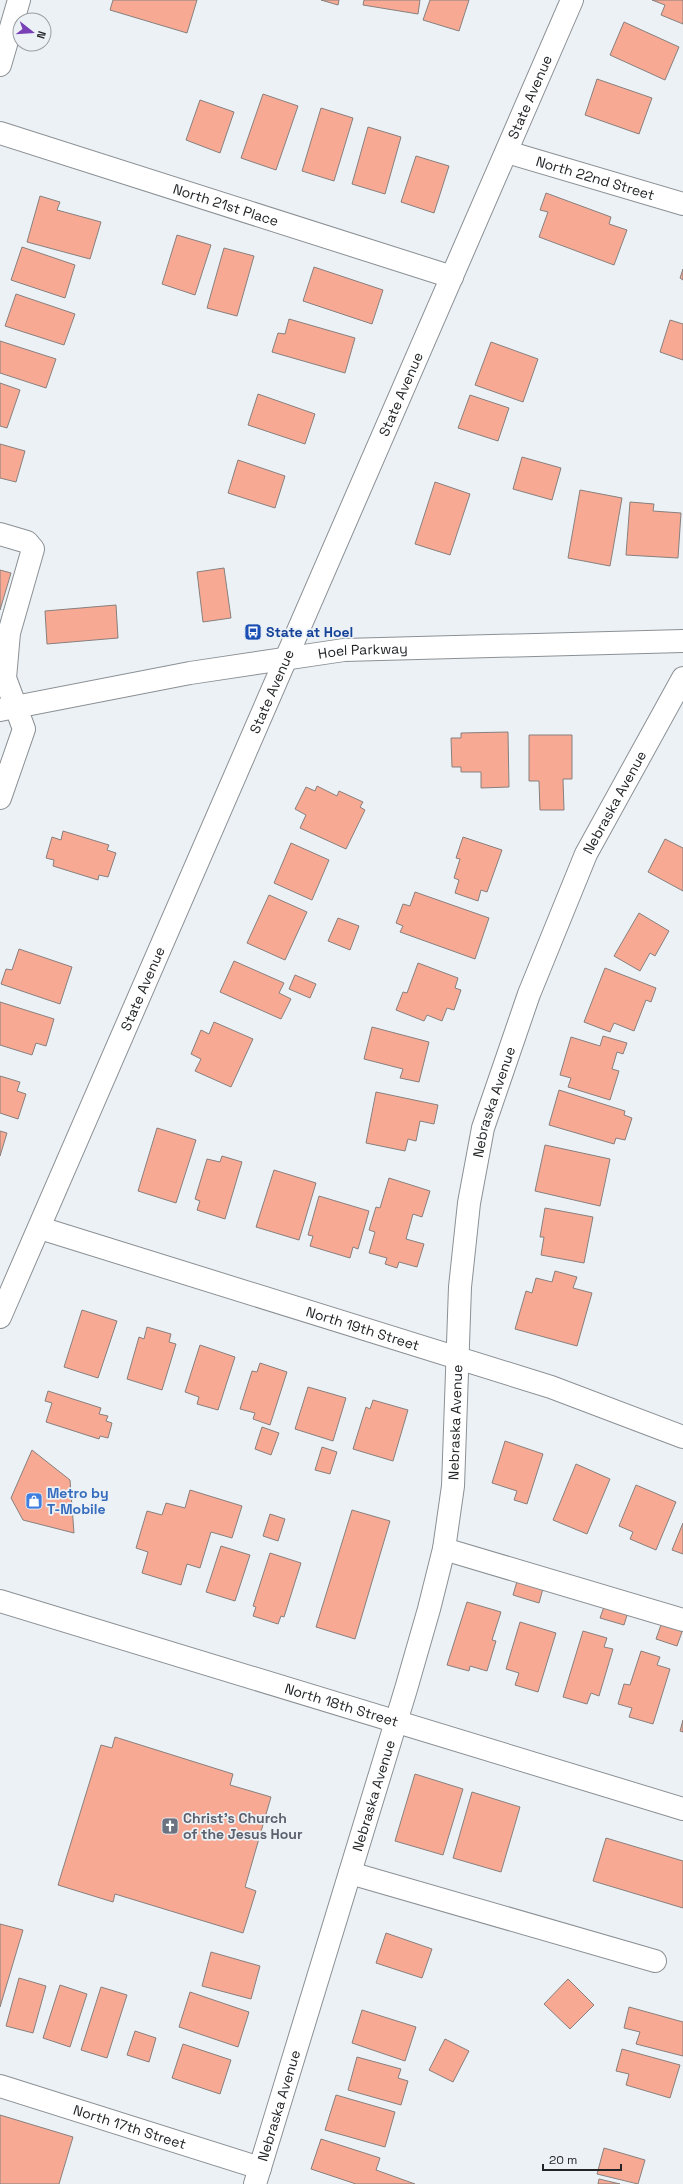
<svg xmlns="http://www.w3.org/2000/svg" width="683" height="2184" font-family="'Space Grotesk',sans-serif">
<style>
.building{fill:#f8a993;stroke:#87807e}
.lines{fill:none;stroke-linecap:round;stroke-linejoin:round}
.minor-casing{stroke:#8b9094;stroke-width:24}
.major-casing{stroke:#8b9094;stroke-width:24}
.minor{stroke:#fff;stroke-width:22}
.major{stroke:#fff;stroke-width:22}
.labels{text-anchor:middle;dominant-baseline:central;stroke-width:3.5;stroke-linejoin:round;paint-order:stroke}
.street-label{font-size:14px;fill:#222426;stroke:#ecf1f6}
.transit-label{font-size:14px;font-weight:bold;fill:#164399;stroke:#ecf1f6;text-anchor:start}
.shop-label{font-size:14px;font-weight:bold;fill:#366cbe;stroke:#ecf1f6;text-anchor:start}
.worship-label{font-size:14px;font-weight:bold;fill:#5b616d;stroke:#ecf1f6;text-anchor:start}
</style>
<rect width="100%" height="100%" fill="#ecf1f6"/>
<path class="building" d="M 113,0 L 197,0 L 187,33 L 110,10 Z
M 321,0 L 339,0 L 338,5 Z
M 364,0 L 420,0 L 418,14 L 363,5 Z
M 430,0 L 469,0 L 459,31 L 423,20 Z
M 652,0 L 683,0 L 683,24 L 661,15 L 665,5 Z
M 624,22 L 679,47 L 665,80 L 610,55 Z
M 597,79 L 652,98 L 639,134 L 585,115 Z
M 263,94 L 298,106 L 276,170 L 241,158 Z
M 200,100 L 234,112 L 220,153 L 186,140 Z
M 321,108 L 353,118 L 334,181 L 302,171 Z
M 368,127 L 401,137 L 385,194 L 352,184 Z
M 416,156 L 449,166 L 434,213 L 401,202 Z
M 546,193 L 611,217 L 609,224 L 627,230 L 614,265 L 539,237 L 548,212 L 540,210 Z
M 40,196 L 60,202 L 57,210 L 101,222 L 90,259 L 27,242 Z
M 177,235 L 211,245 L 195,295 L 162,284 Z
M 22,247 L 75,265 L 65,298 L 11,280 Z
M 224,248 L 254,256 L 237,316 L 207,308 Z
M 314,267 L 383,290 L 372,324 L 303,301 Z
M 683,269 L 683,280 L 680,278 Z
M 16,294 L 75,314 L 64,345 L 5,326 Z
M 289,319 L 355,338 L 345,373 L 272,352 L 278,333 L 285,334 Z
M 670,320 L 683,324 L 683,360 L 660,352 Z
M 0,341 L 56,359 L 46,388 L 0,373 Z
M 491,342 L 538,359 L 523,402 L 475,385 Z
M 0,383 L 20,390 L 7,428 L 0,426 Z
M 258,394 L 315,414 L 305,444 L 248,425 Z
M 470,395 L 509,408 L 498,441 L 458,428 Z
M 0,444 L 25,451 L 16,482 L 0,478 Z
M 522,457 L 561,468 L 552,500 L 513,489 Z
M 238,460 L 285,476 L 275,508 L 228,493 Z
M 435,482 L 470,494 L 450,555 L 415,544 Z
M 580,490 L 622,498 L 610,566 L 568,558 Z
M 630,502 L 654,504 L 653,511 L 681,513 L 678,558 L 626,555 Z
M 224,568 L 231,618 L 203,622 L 197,572 Z
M 0,570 L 11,573 L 0,610 Z
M 116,605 L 118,638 L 47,644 L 45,611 Z
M 508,732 L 509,787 L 481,788 L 481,772 L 461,772 L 461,767 L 452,767 L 451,738 L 461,738 L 461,733 Z
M 529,735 L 572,735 L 572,779 L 563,779 L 564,810 L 540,810 L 539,781 L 529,781 Z
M 317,786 L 337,796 L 339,791 L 363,802 L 360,807 L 365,810 L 346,849 L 300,828 L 306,815 L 295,809 L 306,787 L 315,791 Z
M 63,831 L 109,845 L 107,850 L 116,853 L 108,877 L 99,875 L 98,880 L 53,866 L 54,860 L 46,858 L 52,837 L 61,840 Z
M 463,837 L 502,850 L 487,892 L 481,890 L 478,901 L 455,893 L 459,880 L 454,878 L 460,859 L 456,858 Z
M 665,839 L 683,848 L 683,891 L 648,872 Z
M 291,843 L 329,860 L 312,900 L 274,883 Z
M 415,892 L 489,918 L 475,959 L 400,932 L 403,926 L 396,923 L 403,904 L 410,906 Z
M 269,895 L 307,912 L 285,960 L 247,943 Z
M 639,913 L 669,931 L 655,956 L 650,953 L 640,971 L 614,956 Z
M 338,918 L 359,926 L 350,950 L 328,941 Z
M 19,949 L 72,967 L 60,1004 L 1,984 L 6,969 L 12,970 Z
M 234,961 L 284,983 L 279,993 L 291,999 L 281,1019 L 220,992 Z
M 418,963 L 458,978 L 455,988 L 461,990 L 454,1010 L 447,1008 L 442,1021 L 427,1015 L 424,1021 L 396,1010 L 403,992 L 407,993 Z
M 605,968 L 656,988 L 651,1002 L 646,1000 L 634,1031 L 614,1023 L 610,1032 L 584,1022 Z
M 295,975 L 316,984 L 310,998 L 289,989 Z
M 0,1002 L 54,1019 L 46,1046 L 36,1043 L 32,1055 L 0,1045 Z
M 214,1022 L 253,1039 L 231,1087 L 195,1071 L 201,1059 L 191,1054 L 201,1030 L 209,1034 Z
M 372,1027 L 429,1042 L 419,1082 L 400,1078 L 403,1069 L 364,1059 Z
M 603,1036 L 627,1043 L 623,1054 L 617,1052 L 612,1069 L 619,1071 L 610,1100 L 568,1087 L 571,1078 L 560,1075 L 571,1037 L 600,1046 Z
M 0,1076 L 20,1082 L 17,1091 L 26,1094 L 18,1119 L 0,1113 Z
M 559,1090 L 625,1111 L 624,1115 L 632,1118 L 625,1140 L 616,1138 L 614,1144 L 549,1125 Z
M 376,1092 L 438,1105 L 434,1124 L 420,1121 L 416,1141 L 408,1139 L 405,1151 L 366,1143 Z
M 157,1128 L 196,1140 L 176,1203 L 138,1191 Z
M 0,1131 L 7,1133 L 0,1156 Z
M 545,1145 L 610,1159 L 600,1206 L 535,1191 Z
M 222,1156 L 242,1162 L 225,1219 L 197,1210 L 200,1201 L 195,1199 L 207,1159 L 220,1162 Z
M 274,1170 L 316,1183 L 299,1240 L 256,1227 Z
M 389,1178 L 430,1191 L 422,1217 L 413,1214 L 406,1239 L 424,1244 L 417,1267 L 399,1262 L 397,1268 L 385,1264 L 387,1258 L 369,1253 L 375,1232 L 369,1230 L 376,1207 L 380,1208 Z
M 319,1196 L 369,1211 L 358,1249 L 353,1247 L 350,1258 L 310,1246 L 313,1236 L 308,1235 Z
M 545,1208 L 593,1217 L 584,1263 L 541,1255 L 544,1237 L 540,1237 Z
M 555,1271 L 577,1277 L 573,1288 L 592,1293 L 577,1346 L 515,1329 L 526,1291 L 532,1293 L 536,1278 L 552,1282 Z
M 82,1310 L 117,1321 L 98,1378 L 64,1367 Z
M 147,1327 L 171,1334 L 169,1342 L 176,1344 L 162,1390 L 127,1379 L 139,1337 L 144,1339 Z
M 200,1345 L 235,1357 L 218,1410 L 197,1404 L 199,1397 L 185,1392 Z
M 260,1363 L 287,1372 L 270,1425 L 253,1419 L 255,1413 L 240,1409 L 252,1371 L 257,1372 Z
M 308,1387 L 346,1398 L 333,1441 L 295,1429 Z
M 48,1391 L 101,1408 L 99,1414 L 108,1416 L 106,1421 L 112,1423 L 108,1438 L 100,1436 L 99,1439 L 46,1422 L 52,1403 L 45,1401 Z
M 373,1400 L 408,1410 L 393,1461 L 353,1449 L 366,1407 L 370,1409 Z
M 262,1427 L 279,1433 L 271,1455 L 255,1449 Z
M 505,1441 L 543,1454 L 527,1504 L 514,1500 L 517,1491 L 492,1483 Z
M 322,1447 L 337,1452 L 330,1474 L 315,1470 Z
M 32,1450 L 70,1480 L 74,1533 L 23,1520 L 11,1498 Z
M 576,1464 L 610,1479 L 587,1534 L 553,1520 Z
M 636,1485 L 676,1502 L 656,1550 L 630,1539 L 633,1532 L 619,1526 Z
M 190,1490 L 242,1506 L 232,1538 L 211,1532 L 200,1568 L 187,1564 L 181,1585 L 142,1573 L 148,1552 L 136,1548 L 147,1511 L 162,1515 L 166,1503 L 185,1508 Z
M 352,1510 L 390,1521 L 355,1639 L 316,1627 Z
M 270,1514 L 285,1519 L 278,1541 L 263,1536 Z
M 683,1523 L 683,1554 L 672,1550 Z
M 221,1546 L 250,1555 L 235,1601 L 206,1592 Z
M 270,1553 L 301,1563 L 284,1617 L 281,1616 L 278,1624 L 253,1616 L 256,1607 L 253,1606 Z
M 518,1578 L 544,1585 L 539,1603 L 513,1595 Z
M 467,1602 L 501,1612 L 492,1640 L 496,1641 L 487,1671 L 470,1666 L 469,1671 L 447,1665 Z
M 605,1604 L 628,1612 L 624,1625 L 600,1618 Z
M 520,1622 L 556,1633 L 538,1692 L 515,1685 L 519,1673 L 506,1669 Z
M 662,1622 L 683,1629 L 677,1646 L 656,1639 Z
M 583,1631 L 607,1638 L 604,1647 L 613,1649 L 599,1696 L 591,1693 L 587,1704 L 563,1697 Z
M 641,1651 L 660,1657 L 657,1665 L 670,1669 L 653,1724 L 629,1717 L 632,1708 L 618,1704 L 624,1684 L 630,1685 Z
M 683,1720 L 683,1732 L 680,1731 Z
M 115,1737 L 233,1774 L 230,1785 L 271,1797 L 245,1887 L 256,1891 L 243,1933 L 115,1894 L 113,1902 L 58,1885 L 101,1745 L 112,1748 Z
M 415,1774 L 463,1789 L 443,1855 L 395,1841 Z
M 472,1792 L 520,1807 L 501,1872 L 453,1858 Z
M 606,1838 L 683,1861 L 683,1908 L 593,1881 Z
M 0,1924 L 23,1930 L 0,2007 Z
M 386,1933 L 432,1949 L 422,1978 L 376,1963 Z
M 211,1952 L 260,1966 L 251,1999 L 202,1986 Z
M 19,1978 L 46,1986 L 33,2033 L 6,2026 Z
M 568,1979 L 594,2005 L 570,2029 L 544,2004 Z
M 60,1985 L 87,1994 L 70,2047 L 43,2038 Z
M 101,1987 L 127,1995 L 107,2058 L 81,2050 Z
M 190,1992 L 249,2012 L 238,2047 L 179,2027 Z
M 629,2007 L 683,2022 L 683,2056 L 636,2044 L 640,2032 L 624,2028 Z
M 362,2010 L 416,2027 L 405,2061 L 352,2043 Z
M 135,2031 L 156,2038 L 149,2062 L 127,2055 Z
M 445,2039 L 469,2051 L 453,2082 L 429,2070 Z
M 183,2044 L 231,2060 L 220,2094 L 172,2078 Z
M 622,2049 L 680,2065 L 670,2098 L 626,2085 L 629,2074 L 616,2071 Z
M 357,2057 L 401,2069 L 398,2078 L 408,2081 L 401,2105 L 348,2090 Z
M 336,2095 L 395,2112 L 385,2147 L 325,2130 Z
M 0,2115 L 73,2137 L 59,2184 L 0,2184 Z
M 321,2139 L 380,2158 L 376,2170 L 415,2184 L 356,2184 L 311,2169 Z
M 604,2148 L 645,2160 L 638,2184 L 597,2174 Z
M 599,2179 L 620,2184 L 598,2184 Z"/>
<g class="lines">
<g class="minor-casing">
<g id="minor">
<path id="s1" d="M 0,133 L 452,277"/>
<path id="s2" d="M 507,152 L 683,204"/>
<path d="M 0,534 L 27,542 L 33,549 L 9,633 L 5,678 L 24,729 L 0,798"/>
<path id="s3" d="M 0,710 L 190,673 L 344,650 L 683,641"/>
<path id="s4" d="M 40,1228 L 551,1387 L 683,1437"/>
<path d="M 444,1549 L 683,1620"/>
<path d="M 350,1873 L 655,1961"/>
<path id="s5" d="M 0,2086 L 260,2168"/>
<path id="s6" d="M 255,2184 L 406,1689 L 429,1609 L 444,1549 L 453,1486 L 460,1287 L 469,1203 L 483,1128 L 529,994 L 586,854 L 683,678"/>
</g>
</g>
<g class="major-casing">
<g id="major">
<path d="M 0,65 L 19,0"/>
<path id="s7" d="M 0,1317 L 572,0"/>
<path id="s8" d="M 0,1601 L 683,1809"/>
</g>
</g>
<use href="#minor" class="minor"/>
<use href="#major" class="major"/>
</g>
<defs>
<g id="bus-square" transform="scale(0.9)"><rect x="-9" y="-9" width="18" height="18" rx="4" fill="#1a4fb4" stroke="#ecf1f6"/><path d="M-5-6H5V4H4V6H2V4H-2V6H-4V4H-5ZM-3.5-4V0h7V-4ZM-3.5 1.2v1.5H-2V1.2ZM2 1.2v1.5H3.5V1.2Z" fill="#fff"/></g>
<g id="shop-square" transform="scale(0.9)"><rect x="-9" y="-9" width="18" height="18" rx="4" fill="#3f7fe0" stroke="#ecf1f6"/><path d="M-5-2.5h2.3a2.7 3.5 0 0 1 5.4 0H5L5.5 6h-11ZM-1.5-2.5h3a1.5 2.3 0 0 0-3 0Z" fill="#fff"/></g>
<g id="church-square" transform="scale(0.9)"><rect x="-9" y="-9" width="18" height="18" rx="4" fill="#6b7280" stroke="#ecf1f6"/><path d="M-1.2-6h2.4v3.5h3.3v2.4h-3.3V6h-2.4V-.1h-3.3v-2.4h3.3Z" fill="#fff"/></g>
</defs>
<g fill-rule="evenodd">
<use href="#bus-square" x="253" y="632"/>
<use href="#shop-square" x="34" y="1501"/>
<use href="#church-square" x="170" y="1826"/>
</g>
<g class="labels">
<g class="street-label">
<text stroke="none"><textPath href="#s7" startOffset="1330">State Avenue</textPath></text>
<text stroke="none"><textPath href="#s2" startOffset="92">North 22nd Street</textPath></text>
<text stroke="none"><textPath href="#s1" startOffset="237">North 21st Place</textPath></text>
<text stroke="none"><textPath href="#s7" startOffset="1006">State Avenue</textPath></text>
<text stroke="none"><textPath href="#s3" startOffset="368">Hoel Parkway</textPath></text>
<text stroke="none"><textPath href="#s7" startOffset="682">State Avenue</textPath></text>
<text stroke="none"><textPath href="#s6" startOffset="1438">Nebraska Avenue</textPath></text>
<text stroke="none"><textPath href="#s7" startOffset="358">State Avenue</textPath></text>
<text stroke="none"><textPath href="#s6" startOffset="1114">Nebraska Avenue</textPath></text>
<text stroke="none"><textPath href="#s4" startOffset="338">North 19th Street</textPath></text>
<text stroke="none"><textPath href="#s6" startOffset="790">Nebraska Avenue</textPath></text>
<text stroke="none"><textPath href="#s8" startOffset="357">North 18th Street</textPath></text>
<text stroke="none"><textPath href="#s6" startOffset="406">Nebraska Avenue</textPath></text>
<text stroke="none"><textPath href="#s6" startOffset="82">Nebraska Avenue</textPath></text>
<text stroke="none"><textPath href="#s5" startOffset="136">North 17th Street</textPath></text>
</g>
<g class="transit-label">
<text x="266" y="632">State at Hoel</text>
</g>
<g class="shop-label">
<text x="47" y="1493">Metro by<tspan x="47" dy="16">T-Mobile</tspan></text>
</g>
<g class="worship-label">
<text x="183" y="1818">Christ's Church<tspan x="183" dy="16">of the Jesus Hour</tspan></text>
</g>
</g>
<g transform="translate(32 32) rotate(107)"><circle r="19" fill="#ecf1f6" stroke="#9b9fa3"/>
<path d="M0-3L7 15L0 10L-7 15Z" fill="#793fb5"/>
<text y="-6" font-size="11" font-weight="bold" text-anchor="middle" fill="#222426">N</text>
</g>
<path d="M543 2164v6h78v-6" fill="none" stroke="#222426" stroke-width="2"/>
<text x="549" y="2164" font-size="12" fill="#222426" stroke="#ecf1f6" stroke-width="3" paint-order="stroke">20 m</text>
</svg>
